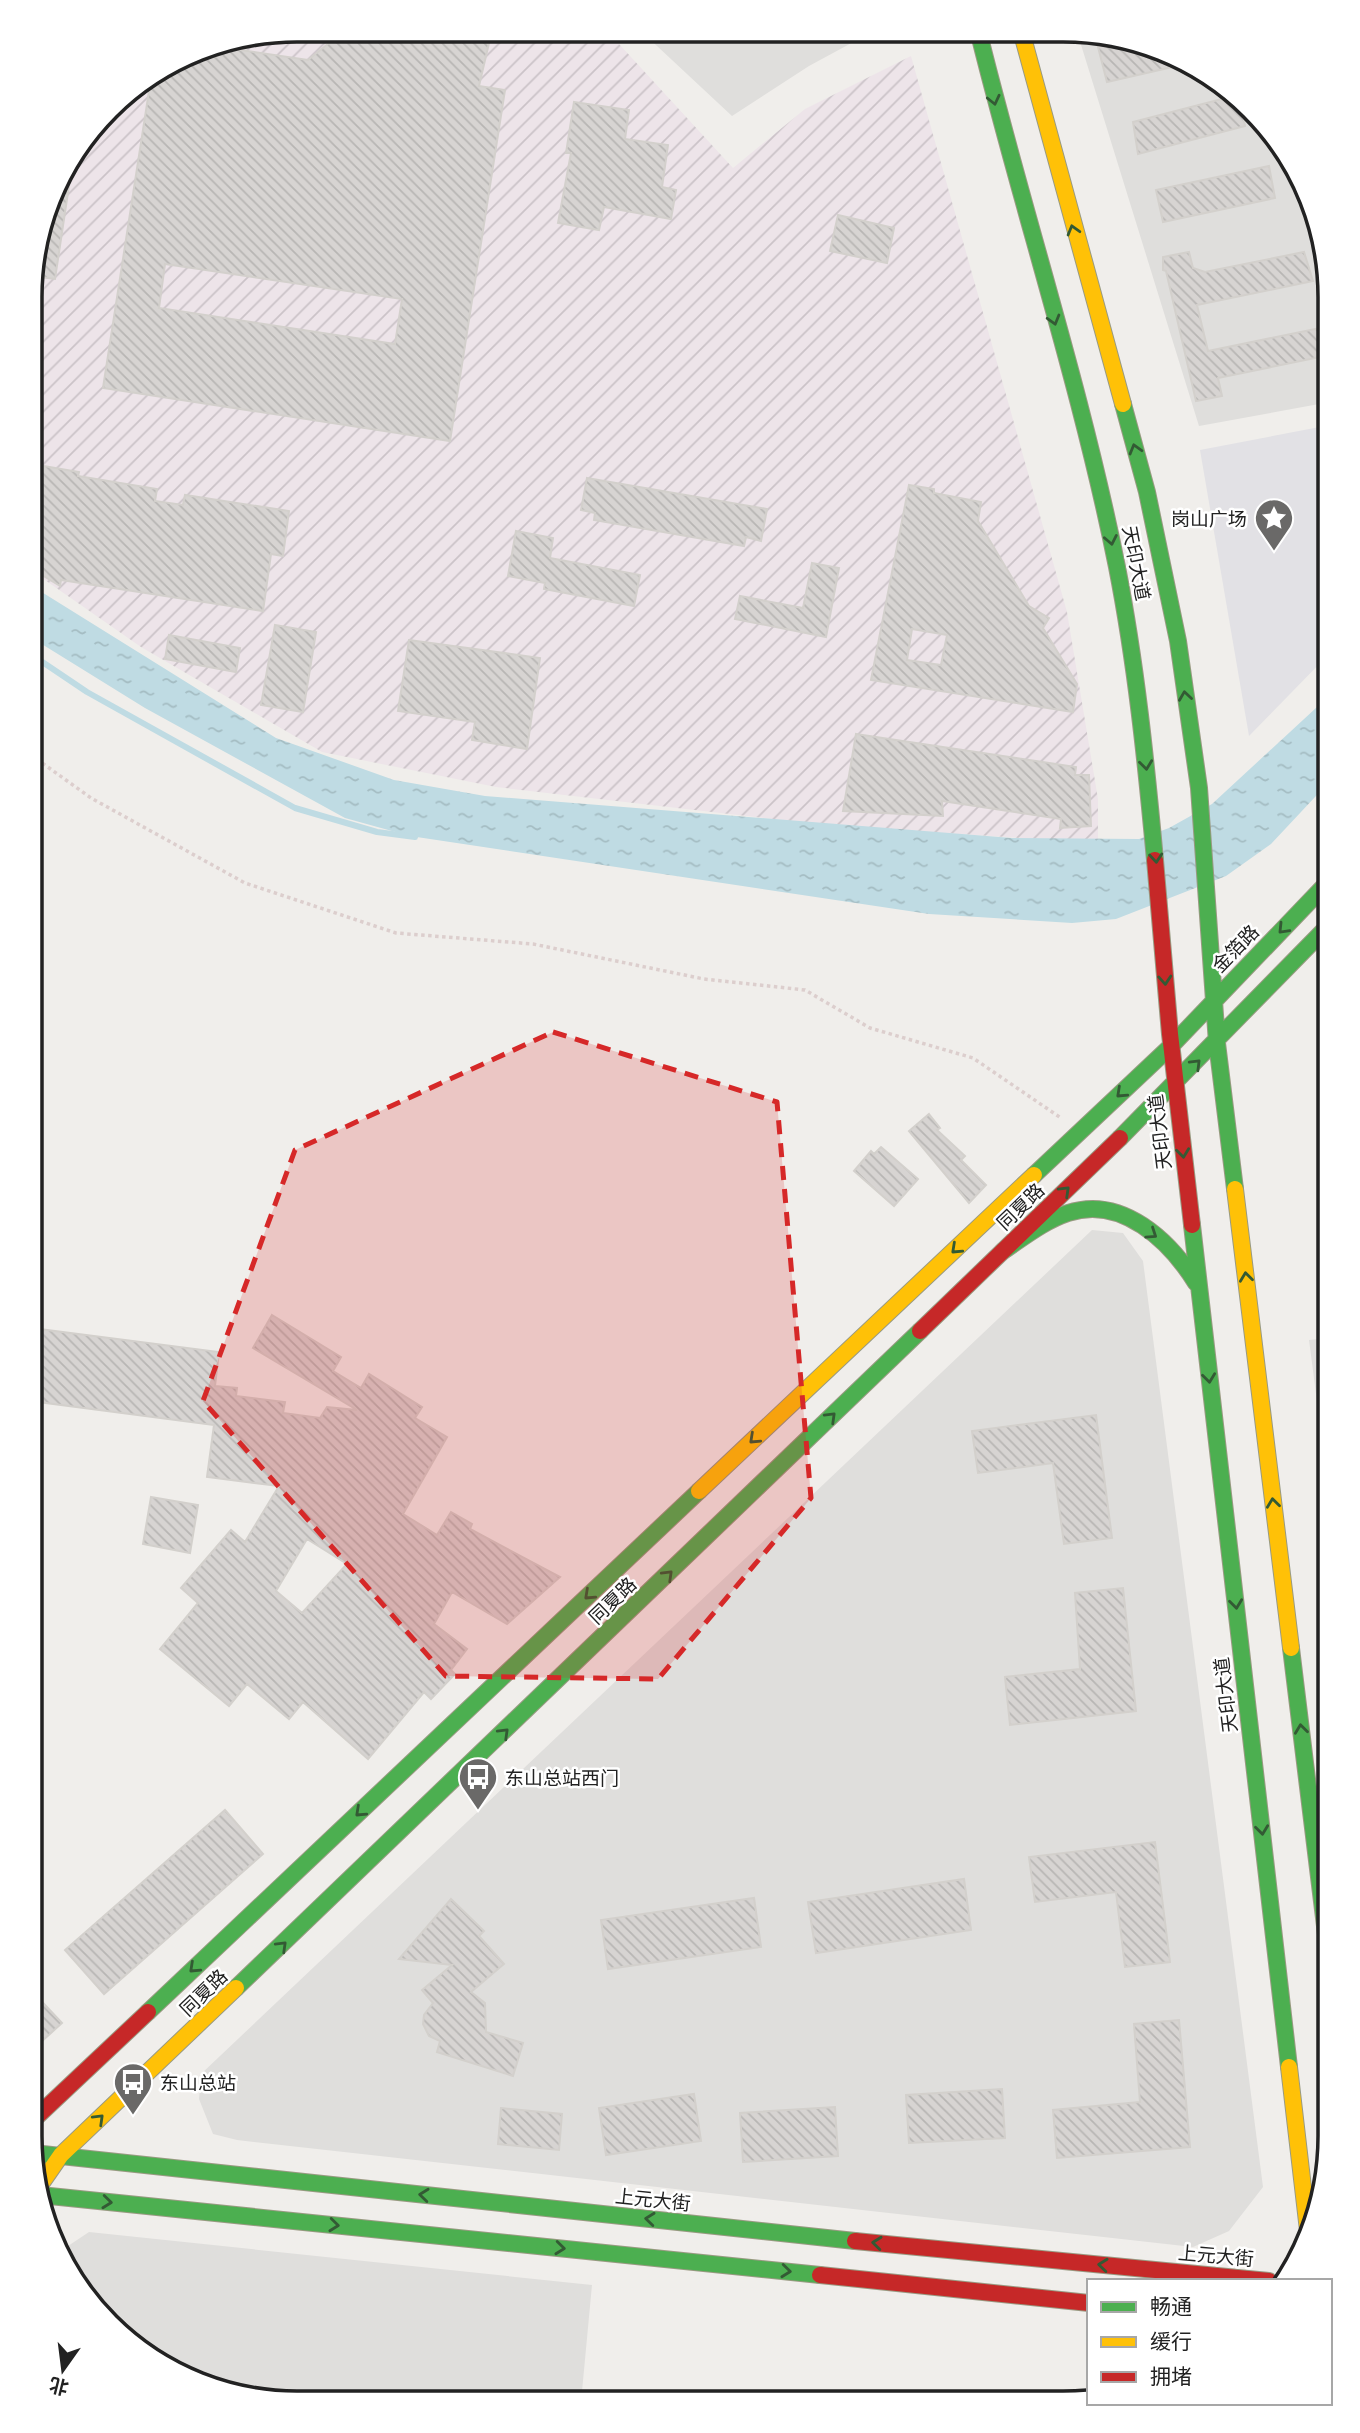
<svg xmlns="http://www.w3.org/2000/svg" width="1360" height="2433" font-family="Barlow,'Noto Sans SC',sans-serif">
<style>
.residential{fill:#dfdedc}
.industrial{fill:url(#industrial-furrows)}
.plaza{fill:#e2e1e5}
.water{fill:url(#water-ripples)}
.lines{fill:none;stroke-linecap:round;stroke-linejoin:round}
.stream{stroke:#bfdbe3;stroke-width:6}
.building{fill:url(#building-back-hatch);stroke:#d3d0cc;stroke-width:2;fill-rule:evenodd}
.fast-casing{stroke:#999a82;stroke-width:18}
.slow-casing{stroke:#999a82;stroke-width:18}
.jam-casing{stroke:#999a82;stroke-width:18}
.path{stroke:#dccecd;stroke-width:3.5;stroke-dasharray:3.5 3.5;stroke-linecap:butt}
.fast{stroke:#4caf50;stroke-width:16}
.slow{stroke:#ffc107;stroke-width:16}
.jam{stroke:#c62828;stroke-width:16}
.oneway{stroke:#335a34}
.marked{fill:#d62828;fill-opacity:0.2;stroke:#d62828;stroke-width:5;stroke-dasharray:14 9;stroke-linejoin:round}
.labels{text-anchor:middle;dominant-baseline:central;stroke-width:5;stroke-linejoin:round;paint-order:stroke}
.poi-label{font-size:19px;fill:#222;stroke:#fff;text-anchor:start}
.street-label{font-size:19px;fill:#222;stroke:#fff}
.rim{fill:none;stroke:#222;stroke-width:3.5}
</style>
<defs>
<pattern id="industrial-furrows" width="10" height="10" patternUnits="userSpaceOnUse" patternTransform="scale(1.75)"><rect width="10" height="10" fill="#ede4e9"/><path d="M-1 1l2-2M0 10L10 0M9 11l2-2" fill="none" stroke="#cbc3c8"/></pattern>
<pattern id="water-ripples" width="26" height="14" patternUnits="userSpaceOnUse" patternTransform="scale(1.75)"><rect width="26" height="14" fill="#bfdbe3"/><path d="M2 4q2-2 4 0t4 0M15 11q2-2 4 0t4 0" fill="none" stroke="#a4bcc2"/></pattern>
<pattern id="building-back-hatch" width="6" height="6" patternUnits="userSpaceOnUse" patternTransform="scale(1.75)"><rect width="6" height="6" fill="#d7d4d2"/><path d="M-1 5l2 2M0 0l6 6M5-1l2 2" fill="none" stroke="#b8b6b4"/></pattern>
</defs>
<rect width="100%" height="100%" fill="#f0eeeb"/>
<path class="residential" d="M 642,32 L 870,33 L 809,66 L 732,116 Z
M 1078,35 L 1115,35 L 1181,57 L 1239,96 L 1285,148 L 1316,211 L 1330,297 L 1330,402 L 1199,426 Z
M 1330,1087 L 1330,1293 L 1326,1294 L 1327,1091 Z
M 1092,1230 L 1123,1233 L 1143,1261 L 1263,2187 L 1229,2231 L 1193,2247 L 237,2140 L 213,2134 L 199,2099 L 201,2074 Z
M 1330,1338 L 1330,1501 L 1309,1340 Z
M 89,2232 L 592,2285 L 581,2402 L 262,2401 L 194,2383 L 134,2348 L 75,2285 L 59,2252 Z"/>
<path class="industrial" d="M 297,30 L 608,32 L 733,168 L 805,109 L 911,56 L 1067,612 L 1098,799 L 1098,843 L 834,826 L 496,787 L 322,752 L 141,647 L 32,571 L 32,263 L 58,179 L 121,96 L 195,50 Z"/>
<path class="plaza" d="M 1330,425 L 1330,653 L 1249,736 L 1200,450 Z"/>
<path class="water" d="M 32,586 L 276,738 L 394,780 L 485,796 L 1012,838 L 1139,839 L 1169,828 L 1212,804 L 1330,695 L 1330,781 L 1271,844 L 1226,876 L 1116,919 L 1072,923 L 929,914 L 410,836 L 345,818 L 145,708 L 32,638 Z"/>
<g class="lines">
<path class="stream" d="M 32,655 L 87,692 L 295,808 L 377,832 L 415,837"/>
</g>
<path class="building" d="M 345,30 L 422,31 L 489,43 L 479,86 L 505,90 L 450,441 L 103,388 L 151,78 L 195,50 L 214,46 L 308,60 ZM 165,264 L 402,299 L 395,344 L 159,308 Z
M 1123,38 L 1181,57 L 1190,63 L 1107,82 L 1097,43 Z
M 1237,95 L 1240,97 L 1245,126 L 1138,154 L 1133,122 Z
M 574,102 L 629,110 L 625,139 L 668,145 L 662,187 L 676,190 L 671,219 L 604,207 L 599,230 L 558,223 L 571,153 L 566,153 Z
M 73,159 L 55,279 L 32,276 L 32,263 L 58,179 Z
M 1269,166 L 1275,198 L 1163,222 L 1156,190 Z
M 838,215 L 894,228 L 887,263 L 830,251 Z
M 1189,252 L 1193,268 L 1205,272 L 1304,252 L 1313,281 L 1197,305 L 1208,351 L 1330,326 L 1330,355 L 1218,378 L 1222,396 L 1196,401 L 1166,271 L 1163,270 L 1163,257 Z
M 32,464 L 79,472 L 78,476 L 157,489 L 155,501 L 183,505 L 185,495 L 289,511 L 283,556 L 271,554 L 263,611 L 61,580 L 60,586 L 32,569 Z
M 587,478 L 767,509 L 761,541 L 746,537 L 744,546 L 594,520 L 595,513 L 581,510 Z
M 909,485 L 934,489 L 934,493 L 981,502 L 978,521 L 1029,606 L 1049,618 L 1043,628 L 1077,684 L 1073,712 L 871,680 ZM 912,629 L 947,635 L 941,665 L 907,660 Z
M 516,531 L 553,538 L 550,558 L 640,575 L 634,606 L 544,589 L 545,583 L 508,576 Z
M 812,563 L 839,568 L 826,637 L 735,619 L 740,596 L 803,608 Z
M 275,625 L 316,632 L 303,712 L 261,705 Z
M 169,635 L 240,648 L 236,672 L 165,659 Z
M 409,640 L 540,658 L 527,749 L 472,740 L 475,722 L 398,711 Z
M 856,734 L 1076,767 L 1075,775 L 1089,775 L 1091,826 L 1060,828 L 1061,819 L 942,801 L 943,816 L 843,811 Z
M 929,1114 L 940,1128 L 937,1130 L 965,1156 L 961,1160 L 986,1185 L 969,1203 L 909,1131 Z
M 881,1147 L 918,1179 L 894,1206 L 854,1171 L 871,1151 L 874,1154 Z
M 272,1315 L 341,1357 L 333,1371 L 361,1388 L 369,1374 L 422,1407 L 415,1418 L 447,1437 L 403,1514 L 437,1535 L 451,1512 L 472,1524 L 470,1529 L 560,1577 L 507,1624 L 452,1592 L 434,1624 L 467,1649 L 451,1670 L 455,1674 L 431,1699 L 424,1692 L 368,1759 L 303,1702 L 289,1719 L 247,1684 L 229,1706 L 160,1649 L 198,1603 L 181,1588 L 231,1530 L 245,1542 L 279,1486 L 207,1477 L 214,1425 L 31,1401 L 31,1328 L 219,1352 L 215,1386 L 237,1388 L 236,1396 L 285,1402 L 283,1413 L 320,1418 L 327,1407 L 357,1410 L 253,1348 ZM 307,1539 L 347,1564 L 302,1613 L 276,1591 Z
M 1096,1415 L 1112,1538 L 1064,1544 L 1053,1463 L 978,1473 L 972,1431 Z
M 151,1497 L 198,1505 L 190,1553 L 143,1544 Z
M 1123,1588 L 1136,1711 L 1010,1725 L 1005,1677 L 1080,1669 L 1075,1593 Z
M 225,1810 L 263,1854 L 104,1994 L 65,1950 Z
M 1155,1842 L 1170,1962 L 1125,1967 L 1116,1892 L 1035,1902 L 1029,1857 Z
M 964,1879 L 971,1930 L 816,1953 L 808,1902 Z
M 754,1898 L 761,1947 L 608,1969 L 601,1920 Z
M 451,1899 L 484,1931 L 479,1936 L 504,1964 L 471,1992 L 485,2003 L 486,2032 L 523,2043 L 513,2076 L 437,2052 L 440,2041 L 429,2036 L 423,2024 L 424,2015 L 433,2003 L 422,1990 L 452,1965 L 399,1959 Z
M 30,1989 L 62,2023 L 30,2052 Z
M 1179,2020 L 1190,2147 L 1057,2158 L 1053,2110 L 1140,2102 L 1134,2024 Z
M 1002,2089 L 1005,2138 L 909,2143 L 906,2095 Z
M 694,2094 L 701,2141 L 606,2155 L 599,2108 Z
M 835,2107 L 838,2156 L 743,2162 L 740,2113 Z
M 501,2108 L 562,2114 L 559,2150 L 498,2144 Z"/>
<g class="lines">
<g class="fast-casing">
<path id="fast" d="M 979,34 C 1023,212 1081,387 1117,567 C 1136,664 1146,762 1155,860
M 1123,404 L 1147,492 L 1178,641 L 1199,788 L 1217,1043 L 1235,1189
M 1120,1138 L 1330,924
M 1034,1175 L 1171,1046 L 1330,880
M 1192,1225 L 1289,2067
M 1003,1251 C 1024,1237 1044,1221 1068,1213 C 1122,1195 1170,1241 1196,1283
M 1291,1648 L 1330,1967
M 236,1988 L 920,1331
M 148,2012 L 699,1491
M 33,2153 L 855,2241
M 40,2195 L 820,2275"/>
</g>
<g class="slow-casing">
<path id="slow" d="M 1022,34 L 1123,404
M 1235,1189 L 1291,1648
M 699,1491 L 1034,1175
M 1289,2067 L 1309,2239
M 38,2188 L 61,2155 L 236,1988"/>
</g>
<g class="jam-casing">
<path id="jam" d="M 1155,860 L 1170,1034 L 1192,1225
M 920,1331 L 1120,1138
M 30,2123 L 148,2012
M 855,2241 L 1269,2281
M 820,2275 L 1089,2303"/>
</g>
<path class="path" d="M 31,755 L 91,798 L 245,883 L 396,933 L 533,944 L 704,979 L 805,990 L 870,1028 L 973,1058 L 1061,1118"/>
<use href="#fast" class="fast"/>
<use href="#slow" class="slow"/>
<use href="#jam" class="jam"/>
</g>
<defs><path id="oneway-chevron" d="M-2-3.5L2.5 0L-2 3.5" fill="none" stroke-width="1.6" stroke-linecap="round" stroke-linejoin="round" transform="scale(1.75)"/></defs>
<g class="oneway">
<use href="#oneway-chevron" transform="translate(994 100) rotate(77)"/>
<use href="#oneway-chevron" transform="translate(1073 230) rotate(-106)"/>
<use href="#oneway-chevron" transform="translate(1054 320) rotate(74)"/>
<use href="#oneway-chevron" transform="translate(1135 449) rotate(-106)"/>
<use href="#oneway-chevron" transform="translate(1111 540) rotate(79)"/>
<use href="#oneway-chevron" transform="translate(1185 696) rotate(-98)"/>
<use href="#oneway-chevron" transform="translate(1146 765) rotate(83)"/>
<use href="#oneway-chevron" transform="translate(1156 858) rotate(85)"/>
<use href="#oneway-chevron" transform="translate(1283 929) rotate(134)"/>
<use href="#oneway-chevron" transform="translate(1165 980) rotate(86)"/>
<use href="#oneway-chevron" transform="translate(1196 1064) rotate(-45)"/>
<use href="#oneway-chevron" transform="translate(1121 1093) rotate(137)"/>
<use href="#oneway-chevron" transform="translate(1183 1153) rotate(83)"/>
<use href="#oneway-chevron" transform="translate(1065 1191) rotate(-44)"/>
<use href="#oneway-chevron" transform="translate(1152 1234) rotate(34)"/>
<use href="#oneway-chevron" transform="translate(956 1249) rotate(137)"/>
<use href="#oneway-chevron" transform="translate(1246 1277) rotate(-97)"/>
<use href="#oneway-chevron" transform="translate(1209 1378) rotate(83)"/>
<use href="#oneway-chevron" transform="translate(831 1417) rotate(-44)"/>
<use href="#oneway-chevron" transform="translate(754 1439) rotate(137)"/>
<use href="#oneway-chevron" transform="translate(1273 1503) rotate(-97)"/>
<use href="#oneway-chevron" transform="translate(668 1575) rotate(-44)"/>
<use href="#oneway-chevron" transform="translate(589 1595) rotate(137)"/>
<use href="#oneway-chevron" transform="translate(1236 1604) rotate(83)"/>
<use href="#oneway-chevron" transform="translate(1301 1729) rotate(-97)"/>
<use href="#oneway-chevron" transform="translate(504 1733) rotate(-44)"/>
<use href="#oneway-chevron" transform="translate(360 1812) rotate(137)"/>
<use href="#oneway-chevron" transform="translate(1262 1830) rotate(83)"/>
<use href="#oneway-chevron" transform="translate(282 1946) rotate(-44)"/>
<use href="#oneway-chevron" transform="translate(194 1968) rotate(137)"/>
<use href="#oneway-chevron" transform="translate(99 2119) rotate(-44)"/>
<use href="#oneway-chevron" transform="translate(424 2195) rotate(-174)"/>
<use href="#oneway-chevron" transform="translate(107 2202) rotate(6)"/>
<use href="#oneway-chevron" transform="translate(650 2219) rotate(-174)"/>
<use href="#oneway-chevron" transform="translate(334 2225) rotate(6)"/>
<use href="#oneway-chevron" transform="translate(877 2243) rotate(-174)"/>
<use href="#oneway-chevron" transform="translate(560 2248) rotate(6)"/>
<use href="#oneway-chevron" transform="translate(1103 2265) rotate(-174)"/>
<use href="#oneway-chevron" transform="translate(786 2271) rotate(6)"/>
</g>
<path class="marked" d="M 553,1032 L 777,1102 L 811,1498 L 658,1679 L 446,1676 L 203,1401 L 295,1150 Z"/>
<defs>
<g id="sight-pin" transform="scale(2.0125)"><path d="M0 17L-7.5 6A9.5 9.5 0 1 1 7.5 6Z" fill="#6a6968" stroke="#fff"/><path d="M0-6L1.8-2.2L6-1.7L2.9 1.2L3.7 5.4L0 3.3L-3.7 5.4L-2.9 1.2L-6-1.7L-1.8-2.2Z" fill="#fff"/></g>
<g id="bus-pin" transform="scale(2.0125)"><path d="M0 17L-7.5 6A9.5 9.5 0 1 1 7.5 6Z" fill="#6a6968" stroke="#fff"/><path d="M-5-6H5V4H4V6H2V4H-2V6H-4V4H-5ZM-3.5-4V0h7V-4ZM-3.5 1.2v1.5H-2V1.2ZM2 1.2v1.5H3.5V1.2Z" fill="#fff"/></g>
</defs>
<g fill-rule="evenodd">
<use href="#sight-pin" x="1274" y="518"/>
<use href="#bus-pin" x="478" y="1777"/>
<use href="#bus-pin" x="133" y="2082"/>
</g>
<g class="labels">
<g class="poi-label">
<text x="1247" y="518" text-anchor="end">岗山广场</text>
<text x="505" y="1777">东山总站西门</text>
<text x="160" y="2082">东山总站</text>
</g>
<g class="street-label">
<text transform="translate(1137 563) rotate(79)">天印大道</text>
<text transform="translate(1235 948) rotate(-46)">金箔路</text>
<text transform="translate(1159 1132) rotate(-97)">天印大道</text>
<text transform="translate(1020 1206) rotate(-44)">同夏路</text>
<text transform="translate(612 1600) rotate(-44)">同夏路</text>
<text transform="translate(1225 1695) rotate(-97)">天印大道</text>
<text transform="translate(203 1992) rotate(-44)">同夏路</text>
<text transform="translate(653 2199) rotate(6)">上元大街</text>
<text transform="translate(1216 2255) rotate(5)">上元大街</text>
</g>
</g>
<path d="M0 0H1360V2433H0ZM297 42H1063A255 255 0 0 1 1318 297V2136A255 255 0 0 1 1063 2391H297A255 255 0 0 1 42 2136V297A255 255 0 0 1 297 42Z" fill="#fff" fill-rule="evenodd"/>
<path class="rim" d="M297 42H1063A255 255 0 0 1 1318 297V2136A255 255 0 0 1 1063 2391H297A255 255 0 0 1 42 2136V297A255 255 0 0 1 297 42Z"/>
<rect x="1087" y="2279" width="245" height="126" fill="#ffffff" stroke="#a7a7a7" stroke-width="2"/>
<rect x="1101" y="2302" width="35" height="10" fill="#4caf50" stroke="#a7a7a7" stroke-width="2"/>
<text x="1150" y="2314" font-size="21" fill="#222222">畅通</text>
<rect x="1101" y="2337" width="35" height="10" fill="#ffc107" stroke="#a7a7a7" stroke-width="2"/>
<text x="1150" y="2349" font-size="21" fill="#222222">缓行</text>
<rect x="1101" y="2372" width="35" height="10" fill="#c62828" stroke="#a7a7a7" stroke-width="2"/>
<text x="1150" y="2384" font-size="21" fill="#222222">拥堵</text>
<g transform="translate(63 2370) rotate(194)" stroke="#ffffff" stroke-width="5" paint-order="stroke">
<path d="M0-5L12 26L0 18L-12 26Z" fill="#222222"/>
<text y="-10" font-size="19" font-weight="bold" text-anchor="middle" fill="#222222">北</text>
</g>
</svg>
